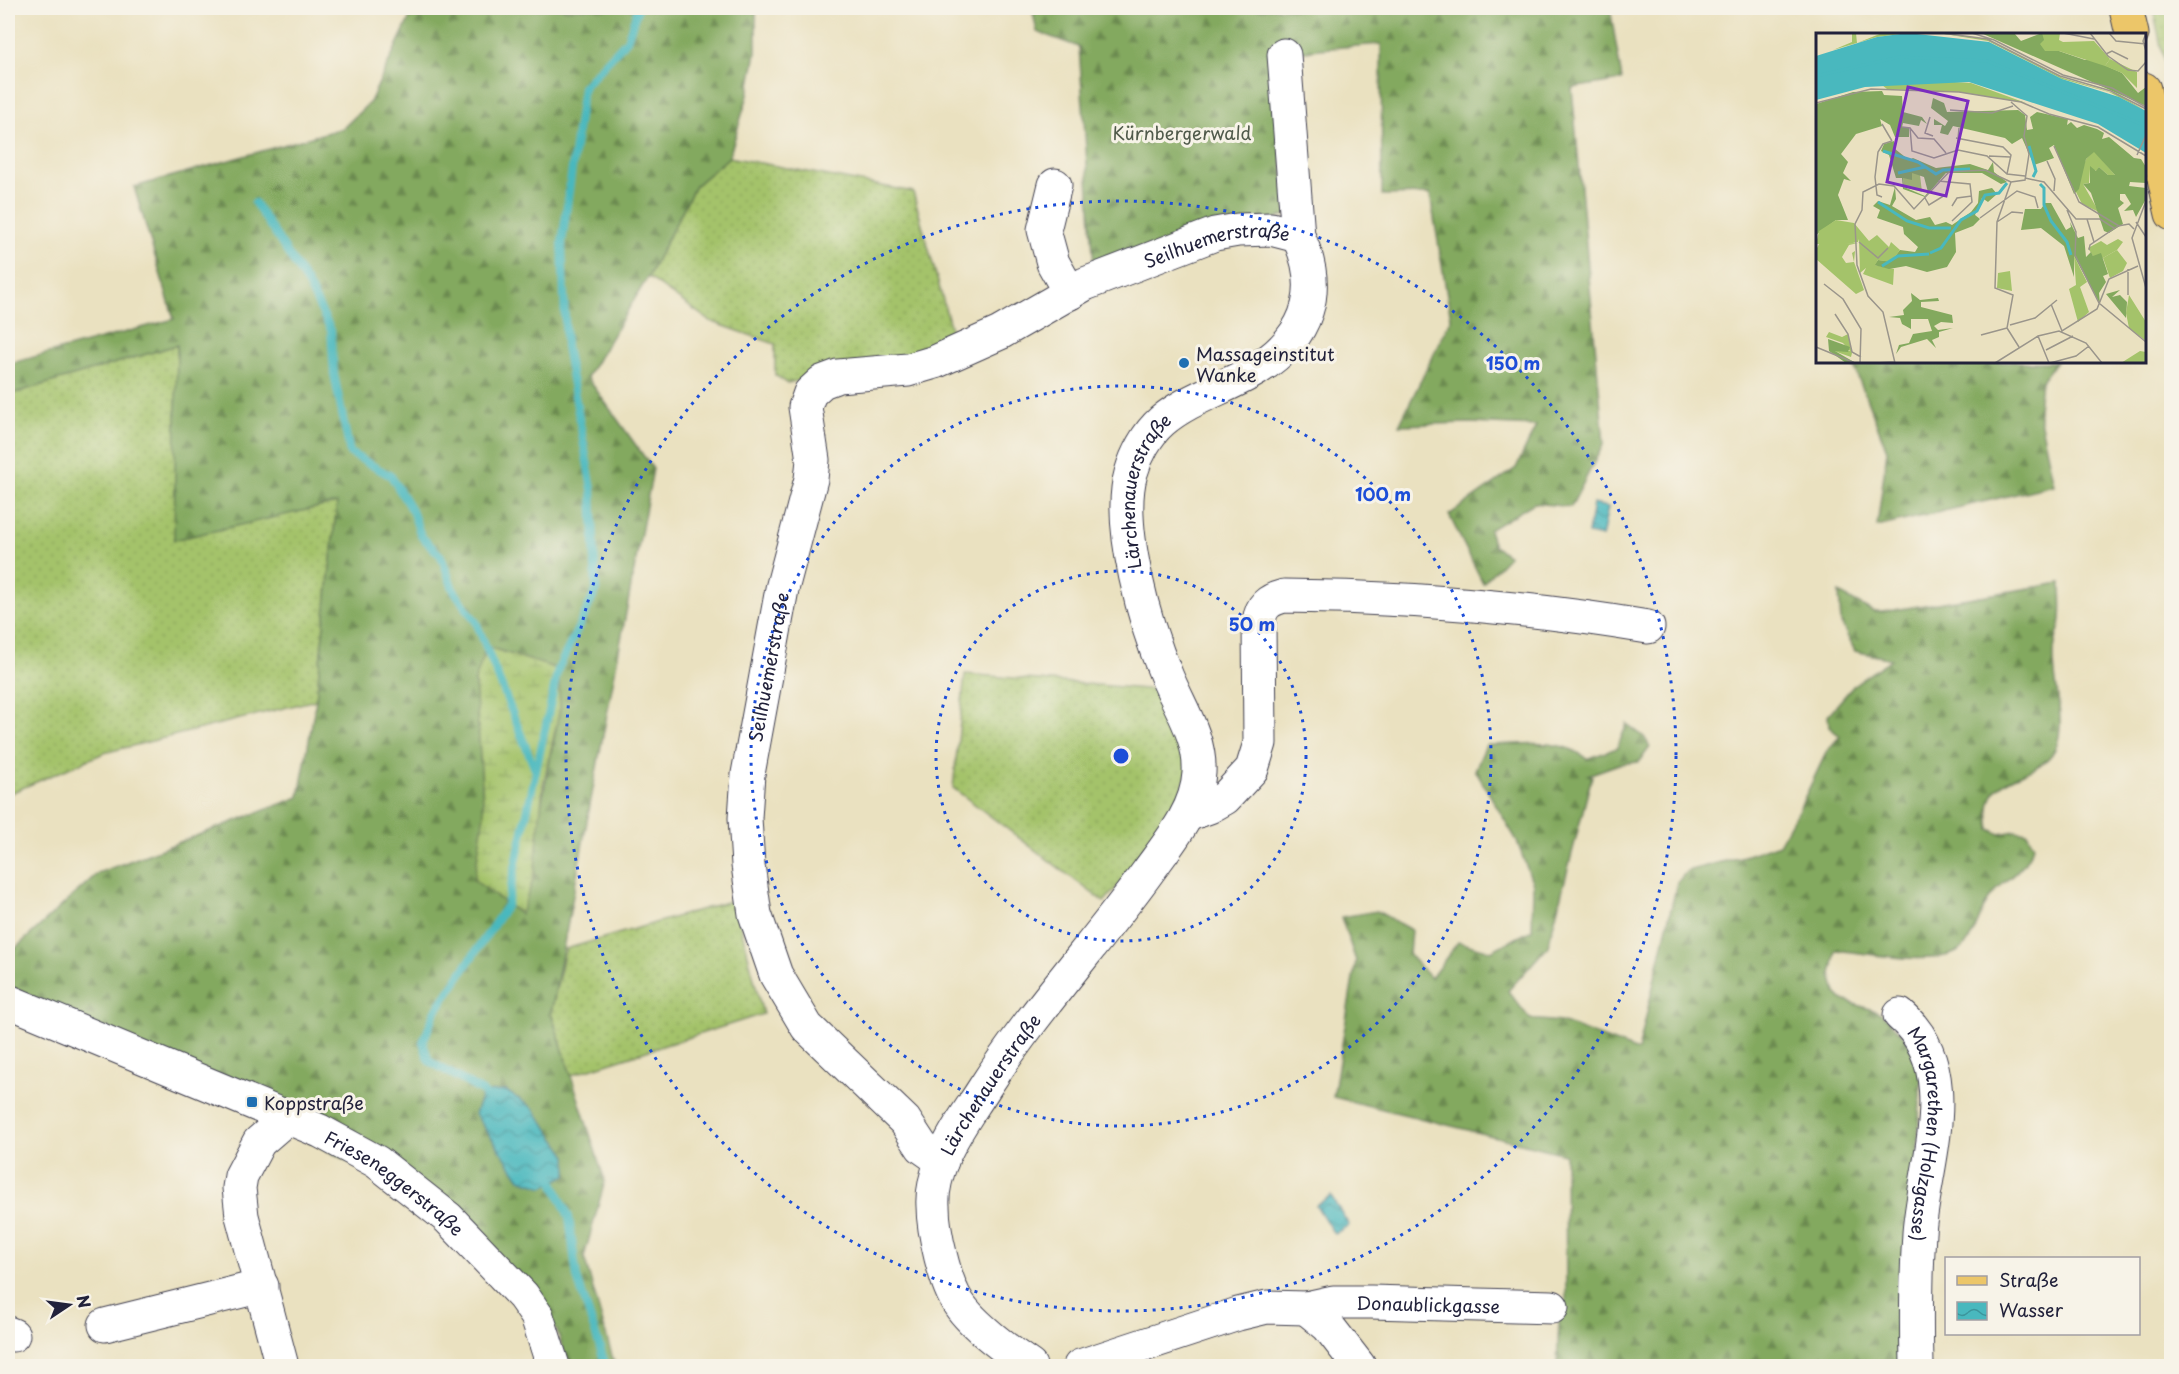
<svg xmlns="http://www.w3.org/2000/svg" width="2179" height="1374" font-family="'Playpen Sans',sans-serif">
<style>
.grass{fill:url(#grass-dots);stroke:#637252;stroke-width:1.5}
.forest{fill:url(#forest-firs);stroke:#52664c;stroke-width:1.5;fill-rule:evenodd}
.wetland{fill:url(#wetland-marsh);stroke:#637252;stroke-width:1.5}
.water{fill:url(#water-waves);stroke:#366d7c;stroke-width:1.5}
.lines{fill:none;stroke-linecap:round;stroke-linejoin:round}
.stream{stroke:#49b8be;stroke-width:8}
.minor-casing{stroke:#403f4f;stroke-width:35}
.major-casing{stroke:#403f4f;stroke-width:35}
.minor{stroke:#fff;stroke-width:33}
.major{stroke:#ecc669;stroke-width:33}
.ring{fill:none;stroke:#1d4ed8;stroke-width:3;stroke-dasharray:3 6}
.poi-dot{fill:#1f6fb2;stroke:#f7f3e8;stroke-width:2}
.labels{text-anchor:middle;dominant-baseline:central;stroke-width:6;stroke-linejoin:round;paint-order:stroke}
.park-label{font-size:18px;fill:#505a4b;stroke:#f7f3e8}
.street-label{font-size:18px;fill:#22223b;stroke:#f7f3e8}
.poi-label{font-size:18px;fill:#22223b;stroke:#f7f3e8;text-anchor:start}
.inset-river{fill:none;stroke:#49b8be;stroke-width:3}
.inset-road{fill:none;stroke:#9a958b;stroke-width:1.5}
.view{fill:#7b2cbf;fill-opacity:0.15;stroke:#7b2cbf;stroke-width:3}
.inset-edge{fill:none;stroke:#22223b;stroke-width:3}
.centre{fill:#1d4ed8;stroke:#f7f3e8;stroke-width:3}
.ring-label{font-size:18px;text-anchor:middle;font-weight:bold;fill:#1d4ed8;stroke:#f7f3e8;stroke-width:6;stroke-linejoin:round;paint-order:stroke}
</style>
<defs>
<pattern id="grass-dots" width="8" height="8" patternUnits="userSpaceOnUse" patternTransform="scale(1.5)"><rect width="8" height="8" fill="#a4c36a"/><path d="M2 2h.1M6 6h.1" fill="none" stroke="#8da75d" stroke-width="1.8" stroke-linecap="round"/></pattern>
<pattern id="forest-firs" width="22" height="20" patternUnits="userSpaceOnUse" patternTransform="scale(1.5)"><rect width="22" height="20" fill="#83a95e"/><path d="M5 1l3.5 6h-7zM16 11l3.5 6h-7z" fill="#6b894f"/></pattern>
<pattern id="wetland-marsh" width="20" height="14" patternUnits="userSpaceOnUse" patternTransform="scale(1.5)"><rect width="20" height="14" fill="#a4c36a"/><path d="M1 5h8M5 5V1M11 12h8M15 12V8" fill="none" stroke="#8da75d"/></pattern>
<pattern id="water-waves" width="16" height="10" patternUnits="userSpaceOnUse" patternTransform="scale(1.5)"><rect width="16" height="10" fill="#49b8be"/><path d="M0 5q4-4 8 0t8 0" fill="none" stroke="#3c959c"/></pattern>
</defs>
<rect width="100%" height="100%" fill="#f7f3e8"/>
<filter id="ink" filterUnits="userSpaceOnUse"><feTurbulence type="fractalNoise" baseFrequency=".0167" numOctaves="2"/><feDisplacementMap in="SourceGraphic" scale="12" xChannelSelector="R" yChannelSelector="G"/><feConvolveMatrix kernelMatrix="1 2 1 2 8 2 1 2 1" color-interpolation-filters="sRGB"/></filter>
<filter id="wash" filterUnits="userSpaceOnUse"><feTurbulence type="fractalNoise" baseFrequency=".008" numOctaves="4" result="noise"/><feDisplacementMap in="SourceGraphic" scale="24" xChannelSelector="R" yChannelSelector="G"/><feGaussianBlur stdDeviation="1.35" result="paint"/><feColorMatrix in="noise" values="0 0 0 0 0 0 0 0 0 0 0 0 0 0 0 0 0 1.4 0 .05"/><feComposite in="paint" operator="in"/></filter>
<g filter="url(#wash)">
<rect width="100%" height="100%" fill="#eae1c0"/>
<path class="grass" d="M 2153,8 L 2171,8 L 2171,96 L 2170,90 Z
M 729,157 L 913,192 L 951,329 L 952,348 L 787,383 L 775,375 L 775,344 L 710,321 L 648,277 L 695,186 Z
M 177,345 L 175,539 L 337,503 L 316,700 L 104,753 L 8,794 L 8,395 Z
M 965,674 L 1157,690 L 1189,766 L 1173,823 L 1104,902 L 953,788 Z
M 734,900 L 763,1014 L 571,1075 L 551,1013 L 565,949 Z"/>
<path class="forest" d="M 418,8 L 782,8 L 756,11 L 756,53 L 748,95 L 729,157 L 695,186 L 648,277 L 587,377 L 653,469 L 551,1013 L 605,1181 L 584,1257 L 615,1366 L 569,1366 L 557,1331 L 465,1222 L 8,985 L 8,955 L 98,873 L 299,797 L 316,700 L 337,503 L 174,540 L 177,345 L 8,395 L 8,364 L 174,319 L 134,187 L 343,128 L 370,102 L 411,15 ZM 488,647 L 558,669 L 560,708 L 520,914 L 474,880 L 484,816 L 475,680 Z
M 1032,8 L 1610,8 L 1622,80 L 1572,88 L 1604,443 L 1571,507 L 1534,503 L 1489,530 L 1494,546 L 1509,556 L 1483,583 L 1449,515 L 1516,468 L 1536,426 L 1470,423 L 1399,425 L 1451,319 L 1430,194 L 1382,195 L 1381,44 L 1319,49 L 1272,56 L 1287,215 L 1094,267 L 1079,47 L 1037,32 Z
M 1852,362 L 2056,362 L 2041,381 L 2038,410 L 2054,485 L 1877,527 L 1887,450 Z
M 2061,583 C 2061,597 2063,612 2060,625 C 2058,634 2054,643 2054,652 C 2052,679 2066,717 2057,744 C 2044,785 1978,763 1990,829 L 2000,834 L 2015,831 L 2027,833 L 2034,845 C 2021,876 2007,875 1990,898 C 1979,912 1977,933 1964,947 C 1942,969 1866,953 1836,950 L 1831,974 L 1836,993 L 1843,1000 L 1881,1013 L 1922,1055 L 1908,1366 L 1557,1366 L 1559,1321 L 1566,1299 L 1565,1154 L 1333,1097 L 1356,961 L 1341,917 L 1377,911 L 1411,930 L 1409,955 L 1431,978 L 1458,942 L 1491,951 L 1532,930 L 1533,884 L 1516,839 L 1475,770 L 1486,745 C 1520,745 1560,736 1587,759 L 1617,748 L 1627,724 L 1644,737 L 1650,747 L 1639,762 L 1619,764 L 1588,775 L 1592,776 L 1548,946 L 1508,991 L 1530,1019 L 1561,1022 L 1638,1051 L 1677,883 L 1687,871 L 1744,856 L 1779,844 L 1800,807 L 1827,751 L 1840,736 L 1829,727 L 1828,715 L 1855,684 L 1891,659 L 1855,651 L 1841,623 L 1839,593 L 1874,612 L 1882,612 Z"/>
<path class="wetland" d="M 487,647 L 558,669 L 560,708 L 543,786 L 534,877 L 521,914 L 474,880 L 484,815 L 475,680 Z"/>
<path class="water" d="M 1593,504 L 1608,507 L 1602,537 L 1588,534 Z
M 506,1091 L 533,1108 L 567,1156 L 567,1175 L 543,1187 L 520,1179 L 475,1114 L 483,1092 Z
M 1331,1196 L 1349,1225 L 1334,1234 L 1316,1205 Z"/>
<g class="lines">
<path class="stream" d="M 255,203 L 307,283 L 331,330 L 334,374 L 350,453 L 391,476 L 413,513 L 421,536 L 441,556 L 453,589 L 476,622 L 536,772
M 490,1100 L 483,1092 L 429,1061 L 423,1042 L 435,1012 L 507,905 L 558,669 L 596,591 L 592,489 L 566,346 L 562,243 L 583,87 L 627,40 L 638,8
M 550,1175 L 569,1217 L 577,1278 L 606,1366"/>
</g>
</g>
<g filter="url(#ink)">
<g class="lines">
<g class="minor-casing">
<g id="minor">
<path d="M 1055,185 L 1044,230 L 1053,263 L 1070,293"/>
<path d="M 1187,815 L 1209,807 L 1225,798 L 1252,769 L 1260,743 L 1259,622 C 1261,606 1268,600 1284,596 C 1405,597 1528,607 1648,627"/>
<path id="s1" d="M 8,1001 L 320,1131 L 377,1162 L 448,1218 L 523,1296 L 537,1316 L 553,1366"/>
<path id="s2" d="M 1900,1015 C 1964,1069 1924,1164 1919,1233 C 1916,1278 1916,1322 1917,1366"/>
<path id="s3" d="M 942,1161 L 922,1147 L 905,1121 L 807,1027 L 776,975 L 755,914 L 748,865 L 745,818 L 748,774 L 782,589 L 811,479 L 813,460 L 805,407 L 810,393 L 822,382 L 838,376 L 908,370 L 935,362 L 1000,333 L 1085,284 L 1215,234 L 1238,230 L 1271,229 L 1298,236 L 1284,55"/>
<path d="M 1306,1308 L 1328,1326 L 1359,1366"/>
<path d="M 105,1325 L 262,1286"/>
<path d="M 8,1333 L 13,1335"/>
<path d="M 282,1366 L 242,1216 L 239,1188 L 241,1176 L 259,1142 L 288,1117"/>
<path id="s4" d="M 1030,1366 C 1009,1352 973,1325 959,1304 C 945,1284 933,1231 933,1206 C 932,1192 937,1173 942,1160 C 952,1135 969,1112 983,1090 C 1032,1013 1093,947 1147,873 C 1168,844 1197,811 1199,773 C 1201,738 1180,708 1167,677 C 1146,628 1116,525 1131,473 C 1136,455 1147,434 1162,421 C 1189,398 1226,388 1257,369 C 1308,337 1324,291 1298,236"/>
<path id="s5" d="M 1080,1366 L 1238,1314 L 1267,1307 L 1306,1308 L 1333,1302 L 1371,1302 L 1552,1307"/>
</g>
</g>
<g class="major-casing">
<path id="major" d="M 2126,8 L 2132,34
M 2144,89 L 2172,214"/>
</g>
<use href="#minor" class="minor"/>
<use href="#major" class="major"/>
</g>
</g>
<g class="ring">
<circle cx="1121" cy="756" r="185"/>
<circle cx="1121" cy="756" r="370"/>
<circle cx="1121" cy="756" r="555"/>
</g>
<g class="poi-dot">
<circle cx="1184" cy="363" r="6"/>
<rect x="246" y="1096" width="12" height="12" rx="3"/>
</g>
<g class="labels">
<g class="park-label">
<text x="1182" y="132">Kürnbergerwald</text>
</g>
<g class="street-label">
<text stroke="none"><textPath href="#s3" startOffset="1287">Seilhuemerstraße</textPath></text>
<text stroke="none"><textPath href="#s4" startOffset="1010">Lärchenauerstraße</textPath></text>
<text stroke="none"><textPath href="#s3" startOffset="566">Seilhuemerstraße</textPath></text>
<text stroke="none"><textPath href="#s4" startOffset="334">Lärchenauerstraße</textPath></text>
<text stroke="none"><textPath href="#s2" startOffset="128">Margarethen (Holzgasse)</textPath></text>
<text stroke="none"><textPath href="#s1" startOffset="429">Frieseneggerstraße</textPath></text>
<text stroke="none"><textPath href="#s5" startOffset="358">Donaublickgasse</textPath></text>
</g>
<g class="poi-label">
<text x="1196" y="353">Massageinstitut<tspan x="1196" dy="21">Wanke</tspan></text>
<text x="264" y="1102">Koppstraße</text>
</g>
</g>
<g transform="translate(1816 33)">
<rect width="330" height="330" fill="#eae1c0"/>
<path d="M 36,0 L 40,0 L 41,10 L 66,0 L 92,0 L 61,4 L 17,17 L 36,9 ZM 122,0 L 170,6 L 247,45 L 301,61 L 330,78 L 293,59 L 246,46 L 172,8 ZM 122,48 L 155,50 L 210,70 L 143,59 L 71,56 L 66,52 ZM 278,118 L 299,142 L 292,142 L 283,134 L 281,138 L 274,136 L 273,150 L 267,151 L 283,179 L 266,171 L 259,157 L 270,126 ZM 96,139 L 104,142 L 106,159 L 88,154 L 87,145 ZM 302,206 L 307,209 L 301,217 L 287,225 L 277,223 L 272,215 L 285,208 L 291,212 ZM 42,210 L 33,212 L 26,224 L 30,230 L 38,229 L 36,220 L 39,218 L 38,229 L 48,257 L 40,261 L 0,226 L 0,217 L 3,211 ZM 258,223 L 271,249 L 264,254 L 273,279 L 262,289 L 253,256 L 260,252 ZM 58,232 L 78,236 L 77,252 L 47,241 L 50,235 ZM 194,238 L 196,258 L 181,255 L 182,240 ZM 13,299 L 26,304 L 32,301 L 36,320 L 35,324 L 18,318 L 34,318 L 27,310 L 10,304 Z" fill="#a4c36a"/>
<path d="M 165,0 L 198,0 L 205,8 L 226,0 L 243,18 L 269,27 L 275,26 L 306,40 L 322,60 L 330,54 L 330,73 ZM 66,58 L 68,62 L 86,63 L 87,79 L 106,84 L 111,91 L 105,87 L 103,93 L 87,90 L 86,94 L 93,95 L 93,104 L 79,104 L 74,92 L 64,86 L 66,93 L 40,101 L 25,121 L 32,129 L 27,140 L 35,148 L 28,146 L 22,162 L 32,187 L 20,187 L 0,202 L 0,71 L 37,59 ZM 117,65 L 128,70 L 131,79 L 202,77 L 209,82 L 211,97 L 217,96 L 214,84 L 221,79 L 252,86 L 251,92 L 255,89 L 261,95 L 268,92 L 281,96 L 288,100 L 286,106 L 293,104 L 318,125 L 325,126 L 330,134 L 330,150 L 314,149 L 313,153 L 330,155 L 330,166 L 320,184 L 317,177 L 308,178 L 315,171 L 309,161 L 304,161 L 304,167 L 308,170 L 302,175 L 307,191 L 293,200 L 288,198 L 275,160 L 267,151 L 274,150 L 274,133 L 280,138 L 283,134 L 292,142 L 299,142 L 278,119 L 270,126 L 263,156 L 258,161 L 238,112 L 233,115 L 238,125 L 218,132 L 206,105 L 196,111 L 189,105 L 137,93 L 132,102 L 124,100 L 126,92 L 118,92 L 118,86 L 129,93 L 132,88 L 115,75 ZM 78,108 L 79,116 L 93,127 L 97,125 L 120,135 L 154,131 L 172,137 L 177,129 L 178,139 L 191,149 L 185,151 L 166,140 L 130,140 L 109,164 L 87,156 L 86,145 L 80,145 L 73,122 L 65,118 L 68,111 ZM 96,140 L 108,144 L 112,159 L 109,163 L 88,154 L 87,145 L 96,147 ZM 79,154 L 80,166 L 76,173 L 100,187 L 114,184 L 119,192 L 130,189 L 136,192 L 155,179 L 162,170 L 163,158 L 176,155 L 181,161 L 172,169 L 166,165 L 159,182 L 164,186 L 157,193 L 139,200 L 140,219 L 131,234 L 111,239 L 90,233 L 73,236 L 58,232 L 62,227 L 75,228 L 84,217 L 99,219 L 102,214 L 88,201 L 87,194 L 61,185 L 64,177 L 57,173 L 62,168 L 74,172 ZM 229,170 L 235,170 L 250,197 L 255,194 L 254,189 L 262,205 L 268,203 L 270,224 L 275,219 L 277,223 L 285,220 L 292,241 L 287,243 L 290,249 L 283,260 L 284,271 L 258,223 L 258,244 L 248,213 L 225,195 L 205,197 L 209,176 L 225,176 ZM 304,257 L 296,264 L 304,262 L 311,269 L 310,285 L 290,261 ZM 95,260 L 104,267 L 122,265 L 123,268 L 105,269 L 105,274 L 136,282 L 137,290 L 125,289 L 118,293 L 122,297 L 137,295 L 123,299 L 123,304 L 116,307 L 120,315 L 111,306 L 85,314 L 80,321 L 83,312 L 93,310 L 97,301 L 116,298 L 112,286 L 95,286 L 95,296 L 86,291 L 84,285 L 73,284 L 88,282 L 87,277 L 96,268 ZM 12,306 L 34,314 L 32,319 L 19,318 L 38,329 L 30,330 L 13,318 Z" fill="#83a95e" fill-rule="evenodd"/>
<path d="M 226,0 L 244,0 L 243,7 L 247,9 L 278,8 L 294,26 L 289,33 L 243,18 L 229,18 L 224,11 L 228,7 ZM 313,262 L 330,289 L 330,308 L 313,295 L 310,280 Z" fill="#a4c36a"/>
<path d="M 294,26 L 321,39 L 321,55 L 306,40 L 289,33 ZM 20,187 L 38,190 L 53,208 L 61,202 L 73,214 L 75,209 L 84,217 L 75,229 L 62,227 L 56,237 L 50,235 L 44,240 L 43,206 L 42,209 L 31,211 L 0,211 L 3,198 ZM 301,217 L 311,230 L 307,238 L 294,245 L 287,225 ZM 324,318 L 330,319 L 330,330 L 305,330 Z" fill="#a4c36a"/>
<path d="M 92,0 L 173,9 L 246,46 L 303,64 L 330,78 L 330,120 L 282,91 L 153,49 L 49,54 L 0,67 L 0,23 L 61,4 Z" fill="#49b8be"/>
<path class="inset-river" d="M 0,43 L 83,24 L 171,28 L 330,93M 213,113 L 220,138 L 217,144M 67,118 L 102,129 L 120,141 L 127,137 L 154,136M 82,140 L 109,134M 224,151 L 228,155 L 228,172 L 235,188 L 251,209 L 255,222M 62,169 L 91,188 L 113,195 L 135,195M 114,220 L 125,215 L 145,187 L 161,178 L 169,162 L 183,160 L 191,150M 66,233 L 82,223 L 113,221"/>
<path class="inset-road" d="M 126,0 L 171,6 L 244,43 L 295,58 L 330,76M 156,0 L 178,7 L 247,42 L 296,55 L 330,74M 247,0 L 278,6M 274,0 L 292,23 L 312,37 L 322,38 L 330,29M 293,0 L 300,8 L 330,11M 330,0 L 327,8 L 330,18M 290,21 L 296,18 L 312,26M 0,70 L 55,56 L 143,59 L 205,69 L 233,81 L 282,94 L 330,123M 134,77 L 176,80 L 197,73M 114,84 L 109,100 L 117,103M 66,91 L 76,108M 86,94 L 94,95 L 96,118 L 118,125 L 142,117 L 171,123 L 191,141 L 209,143M 94,95 L 102,105 L 118,106 L 130,120M 140,105 L 187,114 L 195,122 L 191,141M 238,113 L 263,169 L 303,193M 141,117 L 143,95M 321,122 L 330,102M 173,123 L 194,124M 231,128 L 239,146 L 238,158M 209,145 L 228,149 L 260,186 L 284,186 L 298,195M 122,148 L 154,151 L 156,169 L 136,188M 195,149 L 181,189 L 179,255 L 197,262 L 191,295 L 203,314M 195,149 L 209,147 L 213,121 L 208,103 L 211,83 L 195,69M 66,164 L 61,162 L 59,144 L 62,119 L 67,111 L 76,108M 109,165 L 113,172 L 129,162M 330,168 L 316,205 L 330,255M 136,173 L 141,165 L 156,163M 251,177 L 260,199 L 259,222 L 283,270 L 330,309M 164,185 L 201,158 L 219,164 L 222,175M 271,186 L 278,209M 181,189 L 196,179 L 207,180M 320,189 L 330,204M 43,209 L 62,225 L 72,215M 273,217 L 274,212 L 302,193 L 313,191 L 318,196M 8,251 L 27,266 L 45,296 L 44,330M 312,262 L 312,236M 235,271 L 246,298 L 281,276 L 293,246 L 322,233M 19,281 L 32,301 L 36,319 L 45,324M 194,292 L 219,285 L 241,267M 165,302 L 191,295M 222,303 L 233,330M 0,314 L 39,330M 230,317 L 257,303M 60,330 L 79,329M 79,330 L 67,279 L 52,263 L 41,232 L 39,191 L 46,177 L 47,159 L 63,151 L 78,153 L 98,176 L 133,139 L 169,137 L 195,149M 179,330 L 222,303 L 243,298 L 270,310 L 286,330M 234,330 L 260,323 L 273,313"/>
<path class="view" d="M 92,54 L 152,68 L 130,163 L 71,149 Z"/>
<rect width="330" height="330" class="inset-edge"/>
</g>
<circle cx="1121" cy="756" r="9" class="centre"/>
<g class="ring-label">
<text x="1513" y="370">150 m</text>
<text x="1383" y="501">100 m</text>
<text x="1252" y="631">50 m</text>
</g>
<rect width="2179" height="1374" fill="none" stroke="#f7f3e8" stroke-width="30"/>
<rect x="1945" y="1257" width="195" height="78" fill="#f7f3e8" stroke="#a29fa3" stroke-width="1.5"/>
<rect x="1957" y="1276" width="30" height="9" fill="#ecc669" stroke="#a29fa3" stroke-width="1.5"/>
<text x="1999" y="1287" font-size="18" fill="#22223b">Straße</text>
<rect x="1957" y="1302" width="30" height="18" fill="url(#water-waves)" stroke="#a29fa3" stroke-width="1.5"/>
<text x="1999" y="1317" font-size="18" fill="#22223b">Wasser</text>
<g transform="translate(69 1305) rotate(77)" stroke="#f7f3e8" stroke-width="4.5" paint-order="stroke">
<path d="M0-4.5L10 22L0 15L-10 22Z" fill="#22223b"/>
<text y="-9" font-size="16" font-weight="bold" text-anchor="middle" fill="#22223b">N</text>
</g>
</svg>
